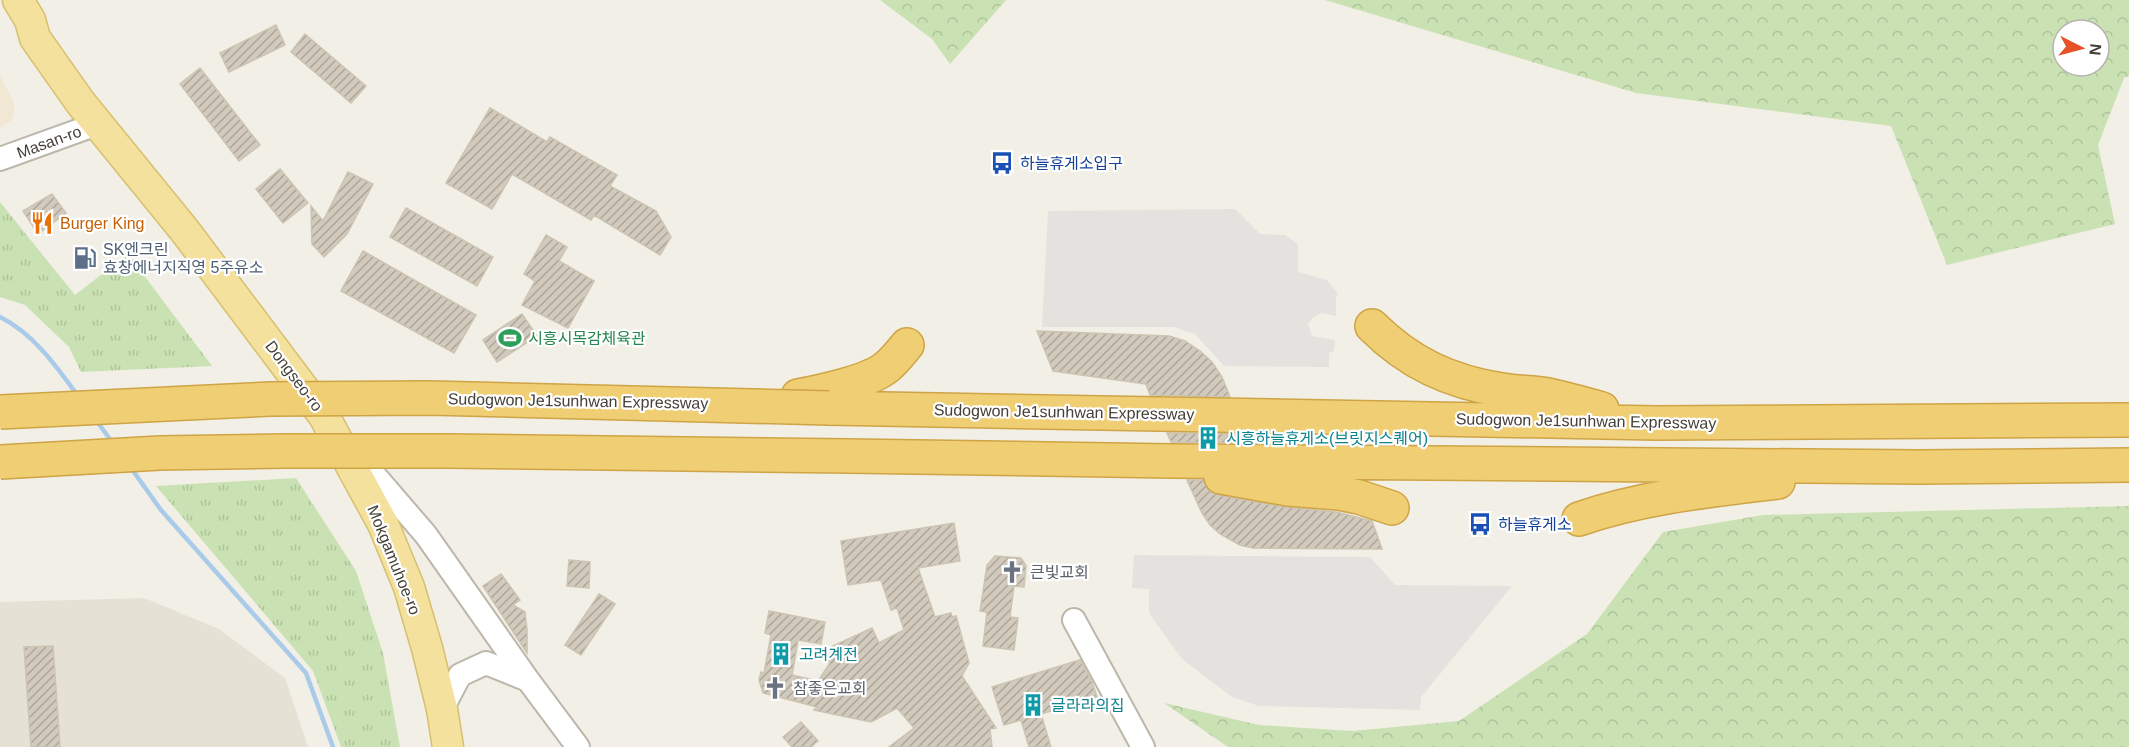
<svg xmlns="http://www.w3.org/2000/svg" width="2129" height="747" font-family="Helvetica,'Noto Sans KR',sans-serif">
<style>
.residential{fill:#e5e1d5}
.commercial{fill:#f2e7d4}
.grass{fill:url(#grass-tufts)}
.forest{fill:url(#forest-crowns);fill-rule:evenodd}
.parking{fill:#e3e2de}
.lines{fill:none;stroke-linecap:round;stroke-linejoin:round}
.stream{stroke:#a9cbe9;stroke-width:4.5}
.building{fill:url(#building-hatch);stroke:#ccc3b1;stroke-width:1.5}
.minor-casing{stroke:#bcb7aa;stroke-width:26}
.major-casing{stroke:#d8bf6f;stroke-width:33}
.highway-casing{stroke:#cea445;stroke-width:36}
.minor{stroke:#fff;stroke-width:22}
.major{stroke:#f4e19d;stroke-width:30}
.highway{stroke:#f0ce74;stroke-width:33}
.highway-bridge-casing{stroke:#cea445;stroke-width:36;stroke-linecap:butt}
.highway-bridge{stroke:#f0ce74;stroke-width:33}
.labels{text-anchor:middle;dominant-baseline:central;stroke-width:4.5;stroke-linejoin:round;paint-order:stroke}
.street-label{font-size:16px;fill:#444037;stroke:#fff}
.transit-label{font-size:16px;fill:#164399;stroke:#fff;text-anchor:start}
.food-label{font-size:16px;fill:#c56008;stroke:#fff;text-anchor:start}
.service-label{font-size:16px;fill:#4e5e75;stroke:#fff;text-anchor:start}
.leisure-label{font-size:16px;fill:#27864d;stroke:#fff;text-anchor:start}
.culture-label{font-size:16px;fill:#0d838f;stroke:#fff;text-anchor:start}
.worship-label{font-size:16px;fill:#5b616d;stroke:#fff;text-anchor:start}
</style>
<defs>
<pattern id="grass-tufts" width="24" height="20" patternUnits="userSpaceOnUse" patternTransform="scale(1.5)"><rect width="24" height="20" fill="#cae2b3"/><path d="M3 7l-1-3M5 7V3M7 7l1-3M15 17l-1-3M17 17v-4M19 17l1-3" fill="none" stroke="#afc39b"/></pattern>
<pattern id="forest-crowns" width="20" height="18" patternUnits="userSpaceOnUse" patternTransform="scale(1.5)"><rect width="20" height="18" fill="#cae2b3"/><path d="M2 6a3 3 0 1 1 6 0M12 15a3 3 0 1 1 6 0" fill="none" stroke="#afc39b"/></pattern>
<pattern id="building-hatch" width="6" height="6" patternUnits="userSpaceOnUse" patternTransform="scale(1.5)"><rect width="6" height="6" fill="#d2cbbd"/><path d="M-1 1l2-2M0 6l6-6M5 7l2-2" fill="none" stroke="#aca69a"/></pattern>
</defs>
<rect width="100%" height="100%" fill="#f2efe7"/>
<path class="residential" d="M 144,598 L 219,629 L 285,678 L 308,747 L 0,747 L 0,602 Z"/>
<path class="commercial" d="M 0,76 L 12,98 L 15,109 L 12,120 L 0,128 Z"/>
<path class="grass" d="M 0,202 L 75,295 L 128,254 L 212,366 L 81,372 L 69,347 L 25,305 L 0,297 Z
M 296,478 L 356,571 L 383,653 L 400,747 L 341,747 L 313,671 L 156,486 Z"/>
<path class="forest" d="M 880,0 L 1006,0 L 950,64 L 932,39 Z
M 1325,0 L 2129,0 L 2129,76 L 2124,78 L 2098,145 L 2115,224 L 1947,265 L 1891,126 L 1636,93 ZM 2063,30 L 2099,30 L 2099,66 L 2063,66 Z
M 2129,506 L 2129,747 L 1228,747 L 1164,703 L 1259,725 L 1352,731 L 1459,721 L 1587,634 L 1663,532 L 1763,515 Z"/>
<path class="parking" d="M 1235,209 L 1260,234 L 1285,235 L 1298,244 L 1298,272 L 1327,280 L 1338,294 L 1336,298 L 1336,316 L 1322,313 L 1313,317 L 1308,324 L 1312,336 L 1335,340 L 1334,351 L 1329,353 L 1329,367 L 1224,366 L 1195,334 L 1174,327 L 1042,327 L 1048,211 Z
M 1134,555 L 1370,557 L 1395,585 L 1512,586 L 1421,697 L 1420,710 L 1259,706 L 1232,697 L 1182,659 L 1149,613 L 1149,589 L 1132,588 Z"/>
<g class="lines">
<path class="stream" d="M 0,317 C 33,333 57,367 78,396
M 96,420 L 112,442
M 131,468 L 161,510 L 306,673 L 333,747"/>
</g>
<path class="building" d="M 276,25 L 285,45 L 229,72 L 220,53 Z
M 305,34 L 366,86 L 351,103 L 291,52 Z
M 200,68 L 260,145 L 239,161 L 180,84 Z
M 490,108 L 547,142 L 550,137 L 617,175 L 610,186 L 656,211 L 671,237 L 660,255 L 594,215 L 591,220 L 512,174 L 492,209 L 446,183 Z
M 280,169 L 308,203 L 283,223 L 256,189 Z
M 348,172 L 373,184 L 347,234 L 324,257 L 312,244 L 311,206 L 323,221 Z
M 52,194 L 66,213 L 38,234 L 23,211 Z
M 406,208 L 493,257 L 477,286 L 390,237 Z
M 546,235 L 567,247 L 559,261 L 594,281 L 568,328 L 522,305 L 535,281 L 524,274 Z
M 363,251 L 476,315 L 454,353 L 341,291 Z
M 522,314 L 537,336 L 497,362 L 483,340 Z
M 1037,331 L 1169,336 L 1185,341 L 1200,351 L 1212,362 L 1222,377 L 1230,397 L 1150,395 L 1146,384 L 1053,371 Z
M 1167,433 L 1246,434 L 1250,443 L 1171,442 Z
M 1187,480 L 1203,480 L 1209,491 L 1218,495 L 1285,507 L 1336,512 L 1372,521 L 1382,549 L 1253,548 L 1240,545 L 1220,534 L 1210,525 L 1202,513 Z
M 954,523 L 960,561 L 918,568 L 935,617 L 951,613 L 952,617 L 956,616 L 969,663 L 962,676 L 996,728 L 990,729 L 992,747 L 889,747 L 914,728 L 897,708 L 871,722 L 814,710 L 817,707 L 763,693 L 759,680 L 761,672 L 764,673 L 771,635 L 765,633 L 769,611 L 825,622 L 821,644 L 798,640 L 792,675 L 818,681 L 830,663 L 827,659 L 842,648 L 833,646 L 872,628 L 879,643 L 904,630 L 897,608 L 891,610 L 881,580 L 848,585 L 841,541 Z
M 995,556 L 1021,558 L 1026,566 L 1024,587 L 1014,586 L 1010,617 L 1018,618 L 1014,650 L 983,646 L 987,612 L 980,611 L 987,565 Z
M 569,560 L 590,562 L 589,588 L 567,586 Z
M 501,574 L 520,600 L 513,605 L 525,612 L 527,630 L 527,653 L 483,586 Z
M 599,594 L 615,604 L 581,655 L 565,645 Z
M 53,646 L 60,747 L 31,747 L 24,647 Z
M 1080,660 L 1092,682 L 1097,697 L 1041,714 L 1051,747 L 1029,747 L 1021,720 L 1004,725 L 992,687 Z
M 801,722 L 818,741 L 811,747 L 792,747 L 783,737 Z"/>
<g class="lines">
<g class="minor-casing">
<path id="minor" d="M 0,159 L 97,124
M 352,449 L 426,535 L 528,680 L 578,747
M 1074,620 L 1143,747
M 442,709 L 460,675 L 486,663 L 528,680"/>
</g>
<g class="major-casing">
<path id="major" d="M 18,0 L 30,20 L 35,38 L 80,102 L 185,231 L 324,416 L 383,524 L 409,587 L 427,648 L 442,709 L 448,747"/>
</g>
<g class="highway-casing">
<path id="highway" d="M 1372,326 C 1409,363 1450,382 1502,390 C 1517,393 1533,392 1548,395 C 1566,399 1584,404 1602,409
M 798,396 C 820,392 866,382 884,369 C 893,363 900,353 907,345
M 829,408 L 1656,423 L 2129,420
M 849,456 L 1172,461 L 1918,467 L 2129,465
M 1221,477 L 1288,489 L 1339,493 L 1359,497 L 1392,508
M 1579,519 C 1643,497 1712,490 1778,482"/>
</g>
<use href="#minor" class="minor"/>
<use href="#major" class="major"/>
<use href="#highway" class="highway"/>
<g class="highway-bridge-casing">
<path id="highway-bridge" d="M 0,412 L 271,399 L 430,398 L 829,408
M 0,462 L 160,453 L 284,451 L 448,451 L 849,456"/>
</g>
<use href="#highway-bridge" class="highway-bridge"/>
</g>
<defs>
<g id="bus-bare" transform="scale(1.8)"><path d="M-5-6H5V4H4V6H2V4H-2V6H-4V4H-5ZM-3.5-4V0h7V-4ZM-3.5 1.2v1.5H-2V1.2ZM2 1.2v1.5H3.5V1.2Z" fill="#1a4fb4" stroke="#fff" stroke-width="2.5" paint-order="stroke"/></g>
<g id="restaurant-bare" transform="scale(1.8)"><path d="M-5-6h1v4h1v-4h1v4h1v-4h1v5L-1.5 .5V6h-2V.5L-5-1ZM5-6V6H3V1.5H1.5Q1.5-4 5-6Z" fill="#e8710a" stroke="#fff" stroke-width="2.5" paint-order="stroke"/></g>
<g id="fuel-bare" transform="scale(1.8)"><path d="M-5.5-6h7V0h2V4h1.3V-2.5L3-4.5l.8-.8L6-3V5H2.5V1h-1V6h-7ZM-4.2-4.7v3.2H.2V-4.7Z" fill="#5c6f8a" stroke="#fff" stroke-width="2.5" paint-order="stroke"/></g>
<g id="stadium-bare" transform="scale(1.8)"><path d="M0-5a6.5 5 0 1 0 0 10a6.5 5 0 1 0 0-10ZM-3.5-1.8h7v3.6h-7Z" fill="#2e9e5b" stroke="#fff" stroke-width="2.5" paint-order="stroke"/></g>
<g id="building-bare" transform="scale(1.8)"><path d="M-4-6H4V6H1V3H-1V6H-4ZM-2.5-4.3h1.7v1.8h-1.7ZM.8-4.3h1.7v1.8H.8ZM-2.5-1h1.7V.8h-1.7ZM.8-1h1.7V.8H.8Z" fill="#0f9aa8" stroke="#fff" stroke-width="2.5" paint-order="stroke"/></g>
<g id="church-bare" transform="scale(1.8)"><path d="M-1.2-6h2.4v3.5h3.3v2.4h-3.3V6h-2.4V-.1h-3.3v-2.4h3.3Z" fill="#6b7280" stroke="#fff" stroke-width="2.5" paint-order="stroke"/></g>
</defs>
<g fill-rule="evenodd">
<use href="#bus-bare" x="1002" y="163"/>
<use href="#restaurant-bare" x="42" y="223"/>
<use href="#fuel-bare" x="85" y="258"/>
<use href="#stadium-bare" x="510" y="338"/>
<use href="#building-bare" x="1208" y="438"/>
<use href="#bus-bare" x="1480" y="524"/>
<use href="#church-bare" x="1012" y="572"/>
<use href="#building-bare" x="781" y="654"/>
<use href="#church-bare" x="775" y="688"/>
<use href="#building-bare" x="1033" y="705"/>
</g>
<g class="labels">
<g class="street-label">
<text transform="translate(49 142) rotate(-20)">Masan-ro</text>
<text transform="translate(294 376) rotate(53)">Dongseo-ro</text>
<text transform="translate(578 401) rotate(1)">Sudogwon Je1sunhwan Expressway</text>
<text transform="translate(1064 412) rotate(1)">Sudogwon Je1sunhwan Expressway</text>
<text transform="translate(1586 421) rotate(1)">Sudogwon Je1sunhwan Expressway</text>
<text transform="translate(394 560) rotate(68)">Mokgamuhoe-ro</text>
</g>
<g class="transit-label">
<text x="1020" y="163">하늘휴게소입구</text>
<text x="1498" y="524">하늘휴게소</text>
</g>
<g class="food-label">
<text x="60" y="223">Burger King</text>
</g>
<g class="service-label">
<text x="103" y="249">SK엔크린<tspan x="103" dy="18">효창에너지직영 5주유소</tspan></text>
</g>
<g class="leisure-label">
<text x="528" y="338">시흥시목감체육관</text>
</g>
<g class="culture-label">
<text x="1226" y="438">시흥하늘휴게소(브릿지스퀘어)</text>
<text x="799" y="654">고려계전</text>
<text x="1051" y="705">글라라의집</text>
</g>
<g class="worship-label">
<text x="1030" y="572">큰빛교회</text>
<text x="793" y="688">참좋은교회</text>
</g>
</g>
<g transform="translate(2081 48) rotate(96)"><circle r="28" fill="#ffffff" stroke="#b4b3af" stroke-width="1.5"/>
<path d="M0-4.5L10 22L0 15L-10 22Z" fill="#e5522a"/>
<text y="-9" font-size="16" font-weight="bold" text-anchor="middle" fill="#444037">N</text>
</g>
</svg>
